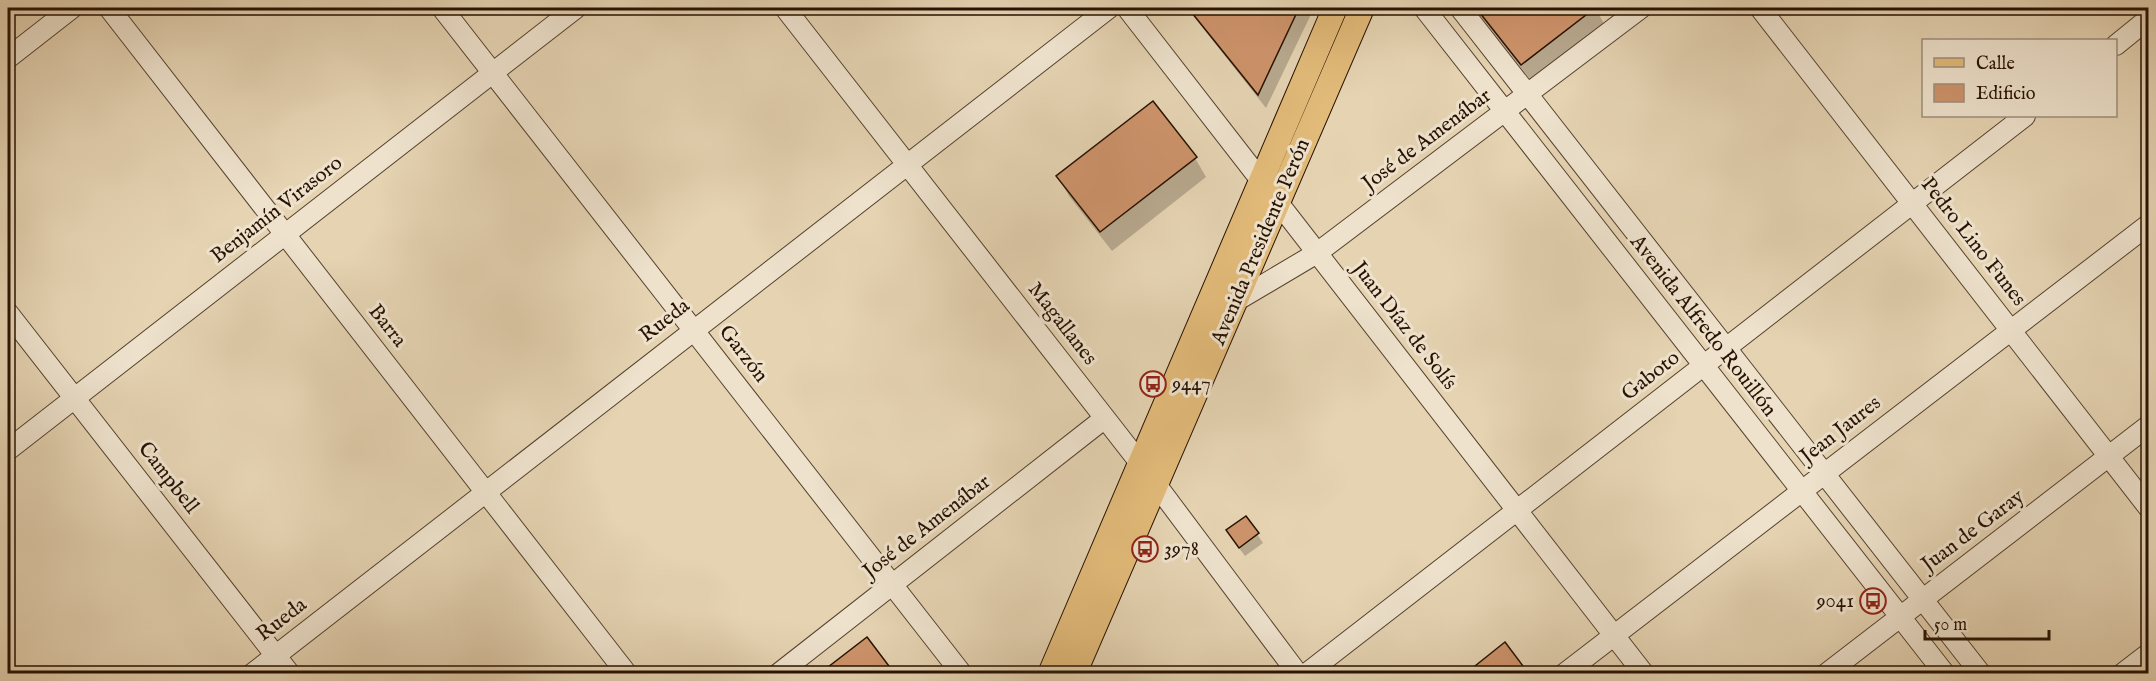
<svg xmlns="http://www.w3.org/2000/svg" width="2156" height="681" font-family="'IM FELL English',serif">
<style>
.shadow{fill:#0003}
.building{fill:#cd936b;stroke:#271202;stroke-width:1.5}
.lines{fill:none;stroke-linecap:round;stroke-linejoin:round}
.minor-casing{stroke:#56422e;stroke-width:22}
.major-casing{stroke:#271202;stroke-width:26}
.minor{stroke:#eee2cd;stroke-width:20}
.major{stroke:#e2ba79;stroke-width:24}
.labels{text-anchor:middle;dominant-baseline:central;stroke-width:6;stroke-linejoin:round;paint-order:stroke}
.street-label{font-size:21px;fill:#271202;stroke:#eee2cd}
.poi-label{font-size:21px;fill:#271202;stroke:#eee2cd;text-anchor:start}
</style>
<rect width="100%" height="100%" fill="#e5d3b2"/>
<filter id="stains"><feTurbulence type="fractalNoise" baseFrequency=".00333" numOctaves="4"/><feColorMatrix values="0 0 0 0 .2 0 0 0 0 .09 0 0 0 0 .02 0 0 0 .5 -.17"/></filter>
<radialGradient id="worn" r=".72"><stop offset=".6" stop-color="#630" stop-opacity="0"/><stop offset="1" stop-color="#630" stop-opacity=".3"/></radialGradient>
<path class="shadow" d="M 1187,8 L 1314,8 L 1266,108 Z
M 1474,8 L 1595,8 L 1606,27 L 1533,83 Z
M 1195,158 L 1206,177 L 1112,251 L 1069,196 L 1058,177 Z
M 1257,534 L 1263,543 L 1245,556 L 1233,540 Z"/>
<path class="building" d="M 1188,8 L 1299,8 L 1258,95 Z
M 1476,8 L 1595,8 L 1521,65 Z
M 1153,101 L 1197,157 L 1100,232 L 1056,176 Z
M 1246,516 L 1259,533 L 1239,548 L 1226,530 Z
M 867,637 L 895,674 L 819,674 Z
M 1505,642 L 1529,674 L 1465,674 Z"/>
<g class="lines">
<g class="minor-casing">
<path id="minor" d="M 109,8 L 627,674
M 442,8 L 962,674
M 785,8 L 1140,463 L 1298,674
M 1127,8 L 1644,674
M 1424,8 L 1945,674
M 1460,8 L 1981,674
M 1760,8 L 2148,507
M 2116,45 L 2148,19
M 8,58 L 72,8
M 1236,301 L 1317,253 L 1641,8
M 8,313 L 290,674
M 8,450 L 576,8
M 252,674 L 1109,8
M 778,674 L 1105,418
M 1306,674 L 2025,116
M 1564,674 L 2148,225
M 1826,674 L 2148,426
M 2122,674 L 2148,654"/>
</g>
<g class="major-casing">
<path id="major" d="M 1050,674 L 1335,8
M 1074,674 L 1362,8"/>
</g>
<use href="#minor" class="minor"/>
<use href="#major" class="major"/>
</g>
<defs>
<g id="bus-ring" transform="scale(1.35)"><circle r="9.5" fill="#eee2cd" stroke="#8f2418" stroke-width="1.5"/><path d="M-5-6H5V4H4V6H2V4H-2V6H-4V4H-5ZM-3.5-4V0h7V-4ZM-3.5 1.2v1.5H-2V1.2ZM2 1.2v1.5H3.5V1.2Z" fill="#8f2418"/></g>
</defs>
<g fill-rule="evenodd">
<use href="#bus-ring" x="1153" y="384"/>
<use href="#bus-ring" x="1145" y="549"/>
<use href="#bus-ring" x="1873" y="601"/>
</g>
<g class="labels">
<g class="street-label">
<text transform="translate(1427 140) rotate(-37)">José de Amenábar</text>
<text transform="translate(277 210) rotate(-38)">Benjamín Virasoro</text>
<text transform="translate(1261 242) rotate(-67)">Avenida Presidente Perón</text>
<text transform="translate(1973 242) rotate(52)">Pedro Lino Funes</text>
<text transform="translate(665 321) rotate(-38)">Rueda</text>
<text transform="translate(1062 324) rotate(52)">Magallanes</text>
<text transform="translate(387 326) rotate(52)">Barra</text>
<text transform="translate(1404 326) rotate(52)">Juan Díaz de Solís</text>
<text transform="translate(1703 326) rotate(52)">Avenida Alfredo Rouillón</text>
<text transform="translate(743 354) rotate(52)">Garzón</text>
<text transform="translate(1651 376) rotate(-38)">Gaboto</text>
<text transform="translate(1841 430) rotate(-38)">Jean Jaures</text>
<text transform="translate(168 478) rotate(52)">Campbell</text>
<text transform="translate(927 527) rotate(-38)">José de Amenábar</text>
<text transform="translate(1973 531) rotate(-37)">Juan de Garay</text>
<text transform="translate(282 620) rotate(-38)">Rueda</text>
</g>
<g class="poi-label">
<text x="1172" y="384">9447</text>
<text x="1164" y="549">3978</text>
<text x="1854" y="601" text-anchor="end">9041</text>
</g>
</g>
<rect width="2156" height="681" fill="none" stroke="#e5d3b2" stroke-width="30"/>
<rect x="9" y="9" width="2138" height="663" fill="none" stroke="#271202" stroke-width="3"/>
<rect x="15" y="15" width="2126" height="651" fill="none" stroke="#271202" stroke-width="1.5"/>
<rect x="1922" y="39" width="195" height="78" fill="#eee2cd" stroke="#9e8f7c" stroke-width="1.5"/>
<rect x="1934" y="58" width="30" height="9" fill="#e2ba79" stroke="#9e8f7c" stroke-width="1.5"/>
<text x="1976" y="69" font-size="18" fill="#271202">Calle</text>
<rect x="1934" y="84" width="30" height="18" fill="#cd936b" stroke="#9e8f7c" stroke-width="1.5"/>
<text x="1976" y="99" font-size="18" fill="#271202">Edificio</text>
<path d="M1925 630v9h124v-9" fill="none" stroke="#271202" stroke-width="3"/>
<text x="1934" y="630" font-size="18" fill="#271202" stroke="#eee2cd" stroke-width="4.5" paint-order="stroke">50 m</text>
<rect width="100%" height="100%" filter="url(#stains)"/>
<rect width="100%" height="100%" fill="url(#worn)"/>
</svg>
